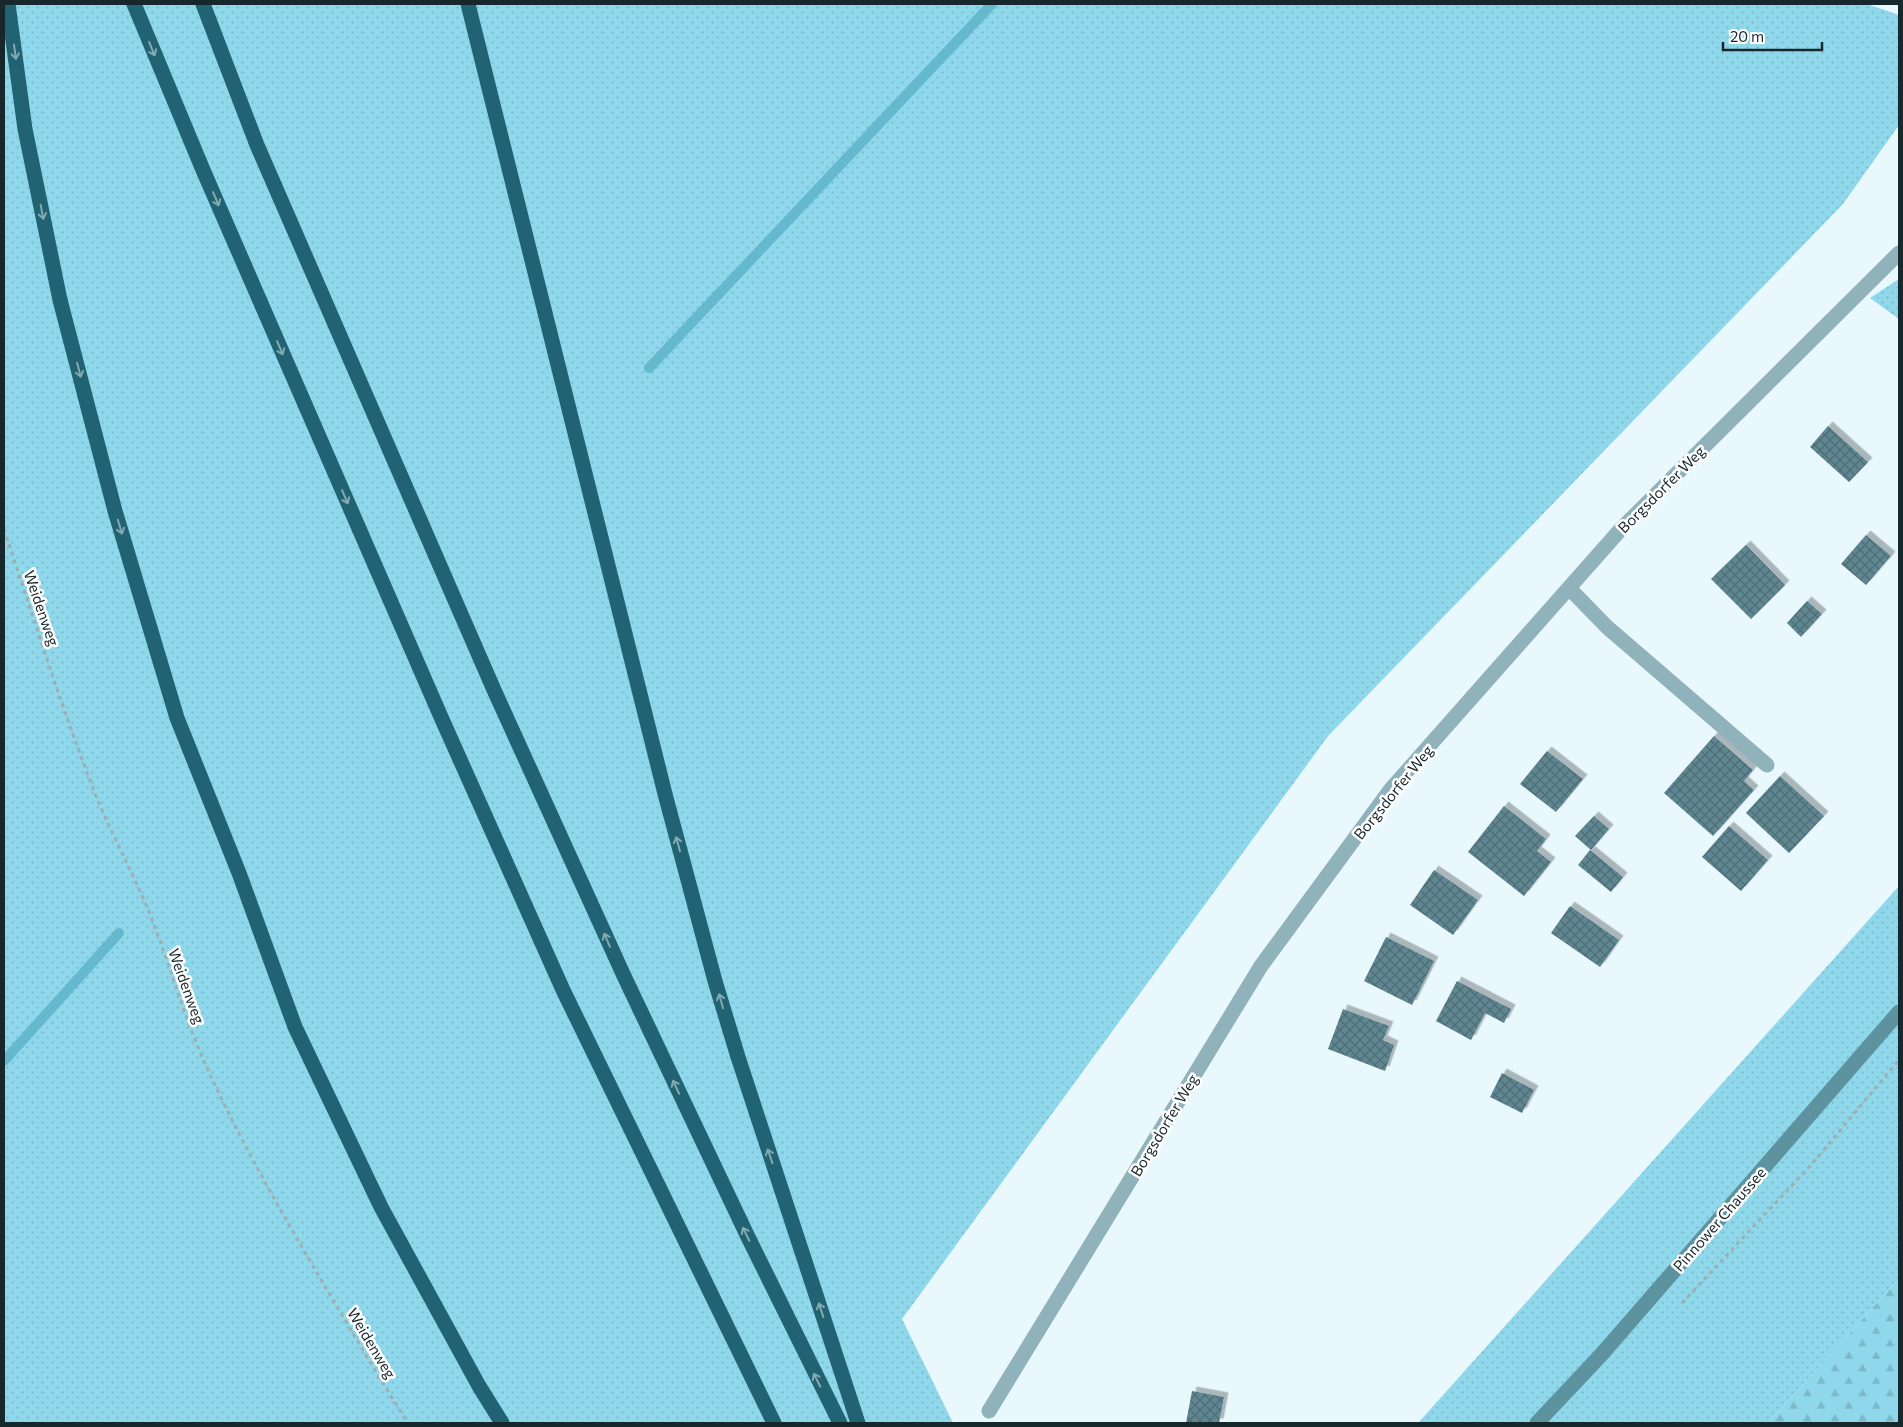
<svg xmlns="http://www.w3.org/2000/svg" width="1903" height="1427" font-family="Commissioner,sans-serif">
<style>
.grass{fill:url(#grass-dots)}
.forest{fill:url(#forest-firs)}
.lines{fill:none;stroke-linecap:round;stroke-linejoin:round}
.stream{stroke:#65b9ce;stroke-width:10}
.building{fill:url(#building-cross-hatch);filter:url(#shadow)}
.path{stroke:#9eafb3;stroke-width:3;stroke-dasharray:4 4;stroke-linecap:butt}
.service{stroke:#90b2bb;stroke-width:15}
.minor{stroke:#90b2bb;stroke-width:15}
.secondary{stroke:#5d929f;stroke-width:15}
.motorway{stroke:#216372;stroke-width:15}
.oneway{stroke:#85a9b1}
.labels{text-anchor:middle;dominant-baseline:central;stroke-width:5;stroke-linejoin:round;paint-order:stroke}
.street-label{font-size:15px;fill:#17282c;stroke:#fff}
</style>
<defs>
<pattern id="grass-dots" width="8" height="8" patternUnits="userSpaceOnUse" patternTransform="scale(1.25)"><rect width="8" height="8" fill="#8fd7ea"/><path d="M2 2h.1M6 6h.1" fill="none" stroke="#7bb9c9" stroke-width="1.8" stroke-linecap="round"/></pattern>
<pattern id="forest-firs" width="22" height="20" patternUnits="userSpaceOnUse" patternTransform="scale(1.25)"><rect width="22" height="20" fill="#8fd7ea"/><path d="M5 1l3.5 6h-7zM16 11l3.5 6h-7z" fill="#7bb9c9"/></pattern>
<pattern id="building-cross-hatch" width="8" height="8" patternUnits="userSpaceOnUse" patternTransform="scale(1.25)"><rect width="8" height="8" fill="#5f8691"/><path d="M0 0l8 8M0 8l8-8" fill="none" stroke="#4d6e77"/></pattern>
<filter id="shadow"><feDropShadow dx="4.5" dy="-4.5" stdDeviation="0" flood-color="#0004"/></filter>
</defs>
<rect width="100%" height="100%" fill="#e8f8fd"/>
<path class="grass" d="M 4,4 L 1867,4 L 1899,15 L 1899,125 L 1843,204 L 1328,736 L 902,1319 L 953,1423 L 4,1423 Z
M 1899,279 L 1899,319 L 1870,298 Z
M 1899,886 L 1899,1279 L 1768,1423 L 1418,1423 Z"/>
<path class="forest" d="M 1899,1279 L 1899,1423 L 1768,1423 Z"/>
<g class="lines">
<path class="stream" d="M 649,368 L 992,4
M 4,1061 L 119,933"/>
</g>
<path class="building" d="M 1828,426 L 1868,462 L 1849,482 L 1810,447 Z
M 1866,535 L 1891,556 L 1866,585 L 1841,564 Z
M 1746,545 L 1785,585 L 1751,619 L 1711,579 Z
M 1807,601 L 1822,614 L 1801,637 L 1787,623 Z
M 1714,736 L 1753,770 L 1744,781 L 1754,790 L 1713,836 L 1664,793 Z
M 1547,751 L 1583,779 L 1556,812 L 1520,784 Z
M 1780,776 L 1824,816 L 1789,853 L 1746,813 Z
M 1504,806 L 1546,839 L 1537,851 L 1551,862 L 1524,896 L 1468,852 Z
M 1594,816 L 1609,829 L 1591,850 L 1575,836 Z
M 1729,826 L 1768,860 L 1741,891 L 1702,857 Z
M 1590,850 L 1623,877 L 1611,892 L 1578,865 Z
M 1434,870 L 1478,900 L 1453,935 L 1410,905 Z
M 1570,906 L 1619,940 L 1600,967 L 1551,933 Z
M 1386,937 L 1434,961 L 1412,1005 L 1364,981 Z
M 1457,981 L 1511,1009 L 1504,1023 L 1485,1013 L 1471,1040 L 1436,1021 Z
M 1343,1009 L 1389,1026 L 1383,1040 L 1394,1045 L 1385,1071 L 1328,1049 Z
M 1502,1073 L 1534,1090 L 1522,1113 L 1490,1097 Z
M 1192,1391 L 1224,1397 L 1219,1423 L 1186,1423 Z"/>
<g class="lines">
<path class="path" d="M 4,529 C 33,617 61,705 94,791 C 111,834 134,874 151,917 C 170,965 183,1014 204,1061 C 236,1133 276,1203 316,1271 C 346,1322 376,1373 408,1423
M 1682,1303 L 1811,1165 L 1899,1060"/>
<path class="service" d="M 1569,588 L 1607,627 L 1767,765"/>
<path class="minor" d="M 989,1411 L 1261,966 L 1391,789 L 1621,529 L 1899,253"/>
<path class="secondary" d="M 1537,1423 L 1601,1355 L 1899,1012"/>
<path class="motorway" d="M 8,4 L 25,129 L 60,300 L 115,511 L 177,718 L 239,873 L 295,1027 L 381,1207 L 479,1386 L 502,1423
M 134,4 L 203,170 L 441,717 L 563,990 L 774,1423
M 203,4 L 257,145 L 494,690 L 624,976 L 748,1237 L 840,1423
M 468,4 L 665,794 L 715,981 L 738,1057 L 858,1423"/>
</g>
<defs><path id="oneway-shaft" d="M-6 0H5M1.5-3L5.5 0L1.5 3" fill="none" stroke-width="1.6" stroke-linecap="round" stroke-linejoin="round" transform="scale(1.25)"/></defs>
<g class="oneway">
<use href="#oneway-shaft" transform="translate(152 49) rotate(68)"/>
<use href="#oneway-shaft" transform="translate(15 52) rotate(82)"/>
<use href="#oneway-shaft" transform="translate(216 199) rotate(67)"/>
<use href="#oneway-shaft" transform="translate(42 212) rotate(79)"/>
<use href="#oneway-shaft" transform="translate(280 348) rotate(67)"/>
<use href="#oneway-shaft" transform="translate(79 370) rotate(75)"/>
<use href="#oneway-shaft" transform="translate(345 497) rotate(67)"/>
<use href="#oneway-shaft" transform="translate(120 527) rotate(73)"/>
<use href="#oneway-shaft" transform="translate(678 844) rotate(-105)"/>
<use href="#oneway-shaft" transform="translate(607 940) rotate(-114)"/>
<use href="#oneway-shaft" transform="translate(721 1001) rotate(-106)"/>
<use href="#oneway-shaft" transform="translate(676 1087) rotate(-115)"/>
<use href="#oneway-shaft" transform="translate(770 1156) rotate(-109)"/>
<use href="#oneway-shaft" transform="translate(746 1234) rotate(-116)"/>
<use href="#oneway-shaft" transform="translate(821 1310) rotate(-108)"/>
<use href="#oneway-shaft" transform="translate(817 1380) rotate(-117)"/>
</g>
<g class="labels">
<g class="street-label">
<text transform="translate(1661 489) rotate(-45)">Borgsdorfer Weg</text>
<text transform="translate(42 608) rotate(71)">Weidenweg</text>
<text transform="translate(1393 792) rotate(-51)">Borgsdorfer Weg</text>
<text transform="translate(187 986) rotate(70)">Weidenweg</text>
<text transform="translate(1164 1125) rotate(-59)">Borgsdorfer Weg</text>
<text transform="translate(1719 1219) rotate(-49)">Pinnower Chaussee</text>
<text transform="translate(372 1343) rotate(59)">Weidenweg</text>
</g>
</g>
<rect width="1903" height="1427" fill="none" stroke="#17282c" stroke-width="10"/>
<path d="M1723 42v8h99v-8" fill="none" stroke="#17282c" stroke-width="2.5"/>
<text x="1730" y="42" font-size="15" fill="#17282c" stroke="#ffffff" stroke-width="4" paint-order="stroke">20 m</text>
</svg>
